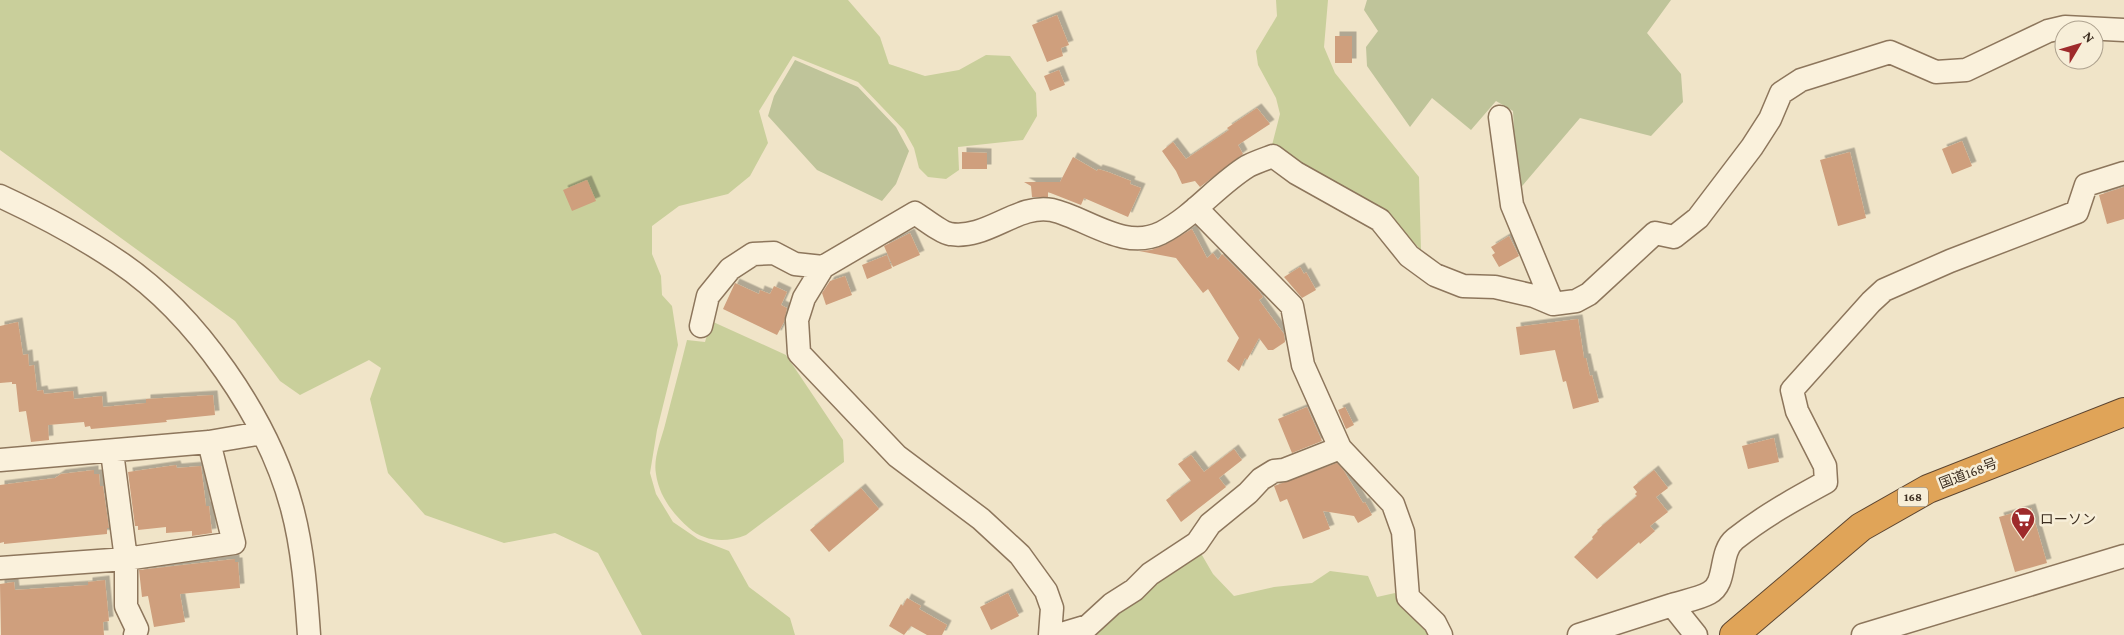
<svg xmlns="http://www.w3.org/2000/svg" width="2124" height="635" font-family="'Crimson Pro','Noto Sans JP',serif">
<style>
.green{fill:#c9cf9b}
.cemetery{fill:#bfc49a}
.building{fill:#cf9f7d;filter:url(#shadow)}
.lines{fill:none;stroke-linecap:round;stroke-linejoin:round}
.minor-casing{stroke:#8d765c;stroke-width:25}
.highway-casing{stroke:#5b4430;stroke-width:30}
.minor{stroke:#faf1dc;stroke-width:22}
.highway{stroke:#e0a458;stroke-width:28}
.labels{text-anchor:middle;dominant-baseline:central;stroke-width:5;stroke-linejoin:round;paint-order:stroke}
.shield{fill:#f7eed8;stroke:#756857;stroke-width:1}
.shield-label{font-size:12px;font-weight:bold;fill:#3d2e20}
.street-label{font-size:14px;fill:#3d2e20;stroke:#f7eed8}
.poi-label{font-size:14px;fill:#3d2e20;stroke:#f7eed8;text-anchor:start}
</style>
<defs>
<filter id="shadow"><feDropShadow dx="4.5" dy="-4.5" stdDeviation="0" flood-color="#0004"/></filter>
</defs>
<rect width="100%" height="100%" fill="#f0e4c8"/>
<path class="green" d="M 0,0 L 848,0 L 880,37 L 889,64 L 925,76 L 959,70 L 986,55 L 1010,56 L 1036,93 L 1037,116 L 1023,140 L 958,147 L 959,170 L 946,179 L 928,177 L 919,168 L 914,148 L 904,130 L 858,82 L 793,56 L 759,111 L 768,143 L 750,176 L 728,194 L 679,206 L 652,226 L 652,254 L 661,276 L 662,295 L 672,306 L 678,345 L 657,430 L 650,473 L 656,494 L 673,522 L 698,539 L 729,551 L 749,587 L 790,618 L 795,635 L 642,635 L 598,553 L 555,533 L 504,543 L 425,515 L 388,473 L 370,399 L 381,368 L 369,360 L 300,395 L 280,381 L 235,321 L 0,150 Z
M 1276,0 L 1328,0 L 1324,47 L 1335,73 L 1419,177 L 1421,250 L 1388,216 L 1271,149 L 1280,114 L 1276,98 L 1258,65 L 1256,51 L 1277,16 Z
M 711,321 L 786,355 L 843,440 L 844,462 L 746,535 C 726,543 705,542 689,528 C 673,514 659,496 656,474 C 653,459 661,440 665,425 C 672,397 680,368 687,340 L 705,342 Z
M 1199,550 L 1213,574 L 1234,596 L 1274,587 L 1312,583 L 1330,571 L 1368,576 L 1377,597 L 1395,593 L 1434,635 L 1083,635 L 1115,611 L 1140,600 L 1159,578 Z"/>
<path class="cemetery" d="M 1367,0 L 1671,0 L 1647,33 L 1681,74 L 1683,102 L 1651,136 L 1580,118 L 1517,192 L 1513,111 L 1496,101 L 1471,130 L 1432,98 L 1410,127 L 1367,66 L 1366,47 L 1378,31 L 1364,10 Z
M 795,60 L 858,87 L 896,127 L 909,151 L 896,184 L 882,201 L 817,170 L 768,116 L 774,96 Z"/>
<path class="building" d="M 1057,15 L 1069,45 L 1061,48 L 1063,56 L 1047,62 L 1032,25 Z
M 1335,36 L 1352,36 L 1352,63 L 1335,63 Z
M 1059,70 L 1065,85 L 1050,91 L 1044,76 Z
M 1257,108 L 1270,124 L 1238,145 L 1243,154 L 1200,187 L 1195,181 L 1182,184 L 1176,171 L 1162,151 L 1173,142 L 1186,159 L 1229,130 L 1227,128 Z
M 1962,141 L 1972,166 L 1952,174 L 1942,149 Z
M 962,152 L 987,153 L 987,169 L 962,169 Z
M 1850,152 L 1866,218 L 1838,226 L 1820,160 Z
M 1073,157 L 1097,171 L 1098,169 L 1108,172 L 1131,181 L 1130,184 L 1141,188 L 1128,217 L 1084,198 L 1081,205 L 1048,192 L 1048,197 L 1032,197 L 1031,186 L 1024,182 L 1060,182 Z
M 587,180 L 596,201 L 572,211 L 563,190 Z
M 2124,187 L 2124,219 L 2107,224 L 2099,195 Z
M 1192,229 L 1207,258 L 1213,253 L 1218,260 L 1222,254 L 1259,291 L 1263,297 L 1259,300 L 1284,334 L 1285,342 L 1273,350 L 1268,350 L 1259,338 L 1247,360 L 1245,358 L 1239,371 L 1227,361 L 1239,338 L 1208,289 L 1203,293 L 1176,258 L 1139,251 L 1151,250 L 1165,245 Z
M 910,233 L 920,255 L 893,267 L 884,246 Z
M 1509,236 L 1519,256 L 1499,267 L 1492,255 L 1495,253 L 1491,247 Z
M 887,255 L 892,268 L 867,279 L 862,265 Z
M 1300,267 L 1304,274 L 1306,272 L 1316,290 L 1302,298 L 1284,277 Z
M 845,276 L 852,295 L 826,305 L 822,293 L 830,281 Z
M 735,283 L 759,294 L 760,290 L 770,294 L 774,286 L 787,292 L 781,305 L 787,308 L 784,322 L 777,335 L 723,309 Z
M 1578,319 L 1584,358 L 1586,358 L 1590,376 L 1592,375 L 1599,402 L 1573,409 L 1566,381 L 1563,382 L 1555,350 L 1520,355 L 1516,327 Z
M 18,322 L 23,355 L 28,354 L 29,366 L 34,365 L 37,391 L 43,390 L 44,394 L 73,391 L 74,399 L 102,396 L 103,407 L 146,403 L 146,399 L 213,395 L 215,415 L 166,420 L 167,422 L 91,429 L 90,426 L 85,427 L 84,422 L 48,425 L 49,440 L 31,442 L 26,411 L 19,412 L 16,384 L 12,384 L 12,382 L 0,383 L 0,326 Z
M 1307,407 L 1322,441 L 1292,453 L 1278,419 Z
M 1345,407 L 1354,425 L 1346,429 L 1338,410 Z
M 1774,438 L 1779,462 L 1748,469 L 1742,446 Z
M 1234,449 L 1242,460 L 1219,478 L 1226,487 L 1181,522 L 1166,500 L 1191,481 L 1178,464 L 1191,455 L 1204,472 Z
M 1337,463 L 1344,471 L 1363,503 L 1365,502 L 1372,515 L 1358,523 L 1354,516 L 1323,511 L 1330,529 L 1303,539 L 1287,499 L 1280,502 L 1274,486 Z
M 176,465 L 177,468 L 201,466 L 206,506 L 209,506 L 212,533 L 192,536 L 192,531 L 166,533 L 166,527 L 138,530 L 138,526 L 135,526 L 128,472 Z
M 94,470 L 94,474 L 99,474 L 100,486 L 103,486 L 109,528 L 107,528 L 107,534 L 4,544 L 4,542 L 0,543 L 0,485 L 55,478 L 61,474 Z
M 1654,470 L 1668,488 L 1656,497 L 1668,512 L 1650,526 L 1655,531 L 1640,544 L 1639,542 L 1597,579 L 1574,557 L 1593,539 L 1592,537 L 1598,531 L 1597,530 L 1637,496 L 1635,494 L 1637,492 L 1633,487 Z
M 861,488 L 879,509 L 829,552 L 810,530 Z
M 2031,508 L 2047,563 L 2015,572 L 1999,517 Z
M 235,559 L 235,562 L 238,562 L 240,588 L 180,594 L 185,622 L 154,627 L 148,596 L 142,597 L 139,570 Z
M 105,580 L 109,621 L 103,622 L 104,635 L 1,635 L 0,584 L 14,582 L 15,590 L 88,585 L 88,582 Z
M 1008,593 L 1019,616 L 991,630 L 980,607 Z
M 907,598 L 921,606 L 919,609 L 947,625 L 942,635 L 927,635 L 911,626 L 904,635 L 889,626 L 901,604 L 903,606 Z"/>
<g class="lines">
<g class="minor-casing">
<path id="minor" d="M 1500,117 L 1512,205 L 1553,304
M 0,196 C 41,215 81,236 119,262 C 196,314 268,418 292,508 C 303,549 306,592 309,635
M 1196,208 L 1292,306 L 1303,365 L 1340,448 L 1393,504 L 1403,532 L 1408,597 L 1435,623 L 1441,635
M 701,326 L 708,296 L 730,269 L 753,254 L 774,253 L 795,264 L 823,267
M 112,452 L 126,559 L 126,606 L 137,629 L 135,635
M 0,460 L 209,442 L 262,433
M 0,568 L 126,559 L 234,543 L 209,442
M 1672,605 C 1684,601 1698,599 1709,593 C 1728,583 1718,553 1735,539 C 1764,516 1793,500 1826,482 L 1825,466 L 1797,411 L 1792,390 L 1871,302 L 1884,290 L 1950,261 L 2077,212 L 2086,185 L 2124,173
M 1050,635 L 1052,608 L 1046,591 L 1020,555 L 981,519 L 897,456 L 799,353 L 797,320 L 804,298 L 823,267 L 915,213 C 923,218 942,233 950,234 C 987,240 1018,203 1052,210 C 1087,218 1124,251 1161,233 C 1194,216 1217,185 1248,166 C 1256,162 1265,159 1273,156 L 1296,173 L 1380,220 L 1409,256 L 1435,275 L 1463,286 L 1495,287 L 1534,296 L 1553,304 L 1576,301 L 1589,294 L 1655,233 L 1674,237 L 1698,218 L 1752,147 L 1770,119 L 1781,93 L 1801,80 L 1890,52 L 1936,72 L 1966,70 L 2048,31 L 2065,27 L 2124,30
M 1058,635 L 1088,626 L 1112,604 L 1134,590 L 1150,574 L 1197,543 L 1210,524 L 1248,493 L 1261,479 L 1274,471 L 1284,470 L 1340,448
M 1579,635 L 1672,605 L 1696,635
M 1863,635 L 2124,556"/>
</g>
<g class="highway-casing">
<path id="highway" d="M 1734,635 L 1861,527 L 1928,489 L 2124,412"/>
</g>
<use href="#minor" class="minor"/>
<use href="#highway" class="highway"/>
</g>
<defs>
<g id="supermarket-pin" transform="scale(1.25)"><path d="M0 17L-7.5 6A9.5 9.5 0 1 1 7.5 6Z" fill="#9e2a2b" stroke="#f7eed8"/><path d="M-6-5.5h2.5l.6 2H6L4.5 2H-2.5L-4.4-4H-6ZM-1.5 3.2a1.3 1.3 0 1 0 .1 0ZM3 3.2a1.3 1.3 0 1 0 .1 0Z" fill="#fff"/></g>
</defs>
<g fill-rule="evenodd">
<use href="#supermarket-pin" x="2023" y="519"/>
</g>
<g class="labels">
<rect class="shield" x="1898" y="487.5" width="30" height="19" rx="4"/>
<g class="shield-label">
<text x="1913" y="497">168</text>
</g>
<g class="street-label">
<text transform="translate(1968 473) rotate(-21)">国道168号</text>
</g>
<g class="poi-label">
<text x="2040" y="519">ローソン</text>
</g>
</g>
<g transform="translate(2079 45) rotate(52)"><circle r="24" fill="#f7eed8" stroke="#ada18e"/>
<path d="M0-4L9 19L0 12L-9 19Z" fill="#9e2a2b"/>
<text y="-8" font-size="14" font-weight="bold" text-anchor="middle" fill="#3d2e20">N</text>
</g>
</svg>
